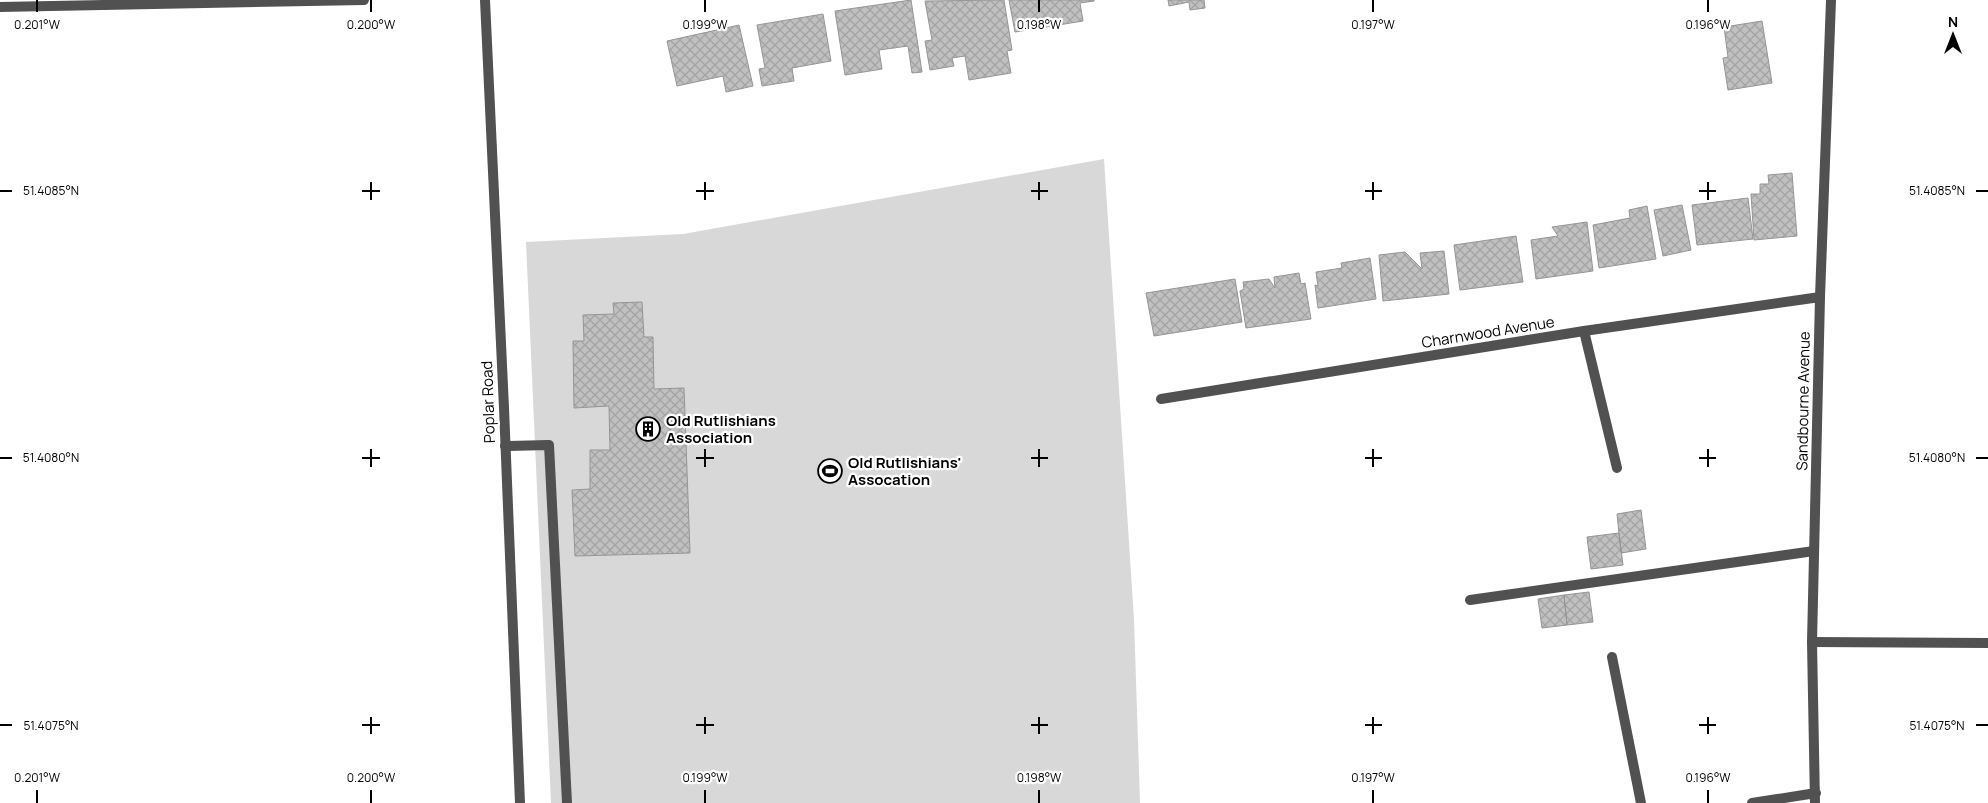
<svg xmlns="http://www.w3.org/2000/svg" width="1988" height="803" font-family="Manrope,sans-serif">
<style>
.park{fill:#d8d8d8}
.building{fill:url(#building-cross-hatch);stroke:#959595}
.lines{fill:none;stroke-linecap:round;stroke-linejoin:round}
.service{stroke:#515151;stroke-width:10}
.minor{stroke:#515151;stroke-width:10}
.ticks{fill:none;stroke:#000;stroke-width:2}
.labels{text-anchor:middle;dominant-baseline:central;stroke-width:4.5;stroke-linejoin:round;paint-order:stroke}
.street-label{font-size:15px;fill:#000;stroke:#fff}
.poi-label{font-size:15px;font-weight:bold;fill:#000;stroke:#fff;text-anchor:start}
.ticks-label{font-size:12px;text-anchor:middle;fill:#000;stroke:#fff;stroke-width:4.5;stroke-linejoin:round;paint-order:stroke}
</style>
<defs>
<pattern id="building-cross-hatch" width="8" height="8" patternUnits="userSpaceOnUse" patternTransform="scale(1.25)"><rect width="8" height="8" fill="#c0c0c0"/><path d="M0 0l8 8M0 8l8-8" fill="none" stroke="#a3a3a3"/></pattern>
</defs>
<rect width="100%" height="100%" fill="#fff"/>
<path class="park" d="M 1104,159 L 1134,619 L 1140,803 L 551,803 L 526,242 L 683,234 Z"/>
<path class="building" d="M 911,0 L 922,72 L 912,73 L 908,46 L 879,50 L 882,69 L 845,75 L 835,11 Z
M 1004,0 L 1012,50 L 1007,51 L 1011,73 L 969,80 L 965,56 L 952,58 L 954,66 L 930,70 L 925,41 L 932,40 L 925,1 Z
M 1009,0 L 1094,0 L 1094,1 L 1080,3 L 1083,21 L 1015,32 Z
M 1168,0 L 1204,0 L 1205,8 L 1190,10 L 1189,2 L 1169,6 Z
M 823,14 L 831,61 L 792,68 L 794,81 L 762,86 L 759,69 L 765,68 L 757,25 Z
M 1762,21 L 1772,83 L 1728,90 L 1723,58 L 1728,57 L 1724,27 Z
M 739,25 L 753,86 L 726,92 L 723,76 L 677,86 L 667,41 Z
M 1792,173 L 1797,236 L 1754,240 L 1751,194 L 1760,194 L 1760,184 L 1769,184 L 1768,175 Z
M 1748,198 L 1753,239 L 1697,245 L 1692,205 Z
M 1682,205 L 1691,250 L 1663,256 L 1654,210 Z
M 1647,206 L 1656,259 L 1599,268 L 1593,225 L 1630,218 L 1629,210 Z
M 1587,222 L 1593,271 L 1536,279 L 1531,240 L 1558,236 L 1552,227 Z
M 1516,236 L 1523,282 L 1460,290 L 1454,245 Z
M 1444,251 L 1449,294 L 1383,301 L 1379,255 L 1405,252 L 1422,269 L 1420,253 Z
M 1370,258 L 1376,299 L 1318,308 L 1315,285 L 1318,286 L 1316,272 L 1342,268 L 1341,263 Z
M 1299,273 L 1301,284 L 1305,283 L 1311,319 L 1246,328 L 1240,291 L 1244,289 L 1243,282 L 1269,279 L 1275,288 L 1274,277 Z
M 1235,279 L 1242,322 L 1154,336 L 1146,293 Z
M 642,302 L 644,337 L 653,337 L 654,389 L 684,388 L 690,553 L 575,556 L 572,490 L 590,489 L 590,450 L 610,450 L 609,406 L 574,408 L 573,341 L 584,341 L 583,315 L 614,314 L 613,303 Z
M 1641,510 L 1646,549 L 1621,553 L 1617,514 Z
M 1619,533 L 1623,565 L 1591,569 L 1587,537 Z
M 1589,592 L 1593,622 L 1567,625 L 1564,595 Z
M 1564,595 L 1567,625 L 1542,628 L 1538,599 Z"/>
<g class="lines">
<path class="service" d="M 1584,331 L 1617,468
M 505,446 L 549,445 L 567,803
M 1470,600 L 1814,551
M 1812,642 L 1988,643
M 1612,657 L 1641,803"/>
<path class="minor" d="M 485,0 L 504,408 L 520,803
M 0,7 L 364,0
M 1161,399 L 1584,331 L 1820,297
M 1752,803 L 1816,793
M 1815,803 L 1812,642 L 1820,297 L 1831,0"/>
</g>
<path class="ticks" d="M 37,0 L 37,12M 371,0 L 371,12M 705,0 L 705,12M 1039,0 L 1039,12M 1373,0 L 1373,12M 1708,0 L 1708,12M 371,182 L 371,200M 705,182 L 705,200M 1039,182 L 1039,200M 1373,182 L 1373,200M 1708,182 L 1708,200M 0,191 L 12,191M 362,191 L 380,191M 696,191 L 714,191M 1031,191 L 1048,191M 1365,191 L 1382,191M 1699,191 L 1716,191M 1976,191 L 1988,191M 371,449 L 371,467M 705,449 L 705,467M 1039,449 L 1039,467M 1373,449 L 1373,467M 1708,449 L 1708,467M 0,458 L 12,458M 362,458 L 380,458M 696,458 L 714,458M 1031,458 L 1048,458M 1365,458 L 1382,458M 1699,458 L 1716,458M 1976,458 L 1988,458M 371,717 L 371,734M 705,717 L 705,734M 1039,717 L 1039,734M 1373,717 L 1373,734M 1708,717 L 1708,734M 0,725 L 12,725M 362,725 L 380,725M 696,725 L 714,725M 1031,725 L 1048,725M 1365,725 L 1382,725M 1699,725 L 1716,725M 1976,725 L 1988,725M 37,790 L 37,803M 371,790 L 371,803M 705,790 L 705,803M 1039,790 L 1039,803M 1373,790 L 1373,803M 1708,790 L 1708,803"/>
<defs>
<g id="building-ring" transform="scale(1.25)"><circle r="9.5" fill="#fff" stroke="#000" stroke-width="1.5"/><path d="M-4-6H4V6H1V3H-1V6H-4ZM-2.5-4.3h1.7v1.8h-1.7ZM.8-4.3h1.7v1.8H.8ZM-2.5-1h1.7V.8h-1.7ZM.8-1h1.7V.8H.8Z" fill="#000"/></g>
<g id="stadium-ring" transform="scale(1.25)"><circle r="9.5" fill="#fff" stroke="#000" stroke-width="1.5"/><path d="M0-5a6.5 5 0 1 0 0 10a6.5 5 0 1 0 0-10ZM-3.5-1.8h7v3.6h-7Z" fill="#000"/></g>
</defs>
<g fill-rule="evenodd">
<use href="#building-ring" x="648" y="429"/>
<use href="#stadium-ring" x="830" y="471"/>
</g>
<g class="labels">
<g class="street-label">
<text transform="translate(1488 332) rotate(-9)">Charnwood Avenue</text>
<text transform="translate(1803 401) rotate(-89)">Sandbourne Avenue</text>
<text transform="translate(488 402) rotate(-92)">Poplar Road</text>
</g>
<g class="poi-label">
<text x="666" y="420">Old Rutlishians<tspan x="666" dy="17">Association</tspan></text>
<text x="848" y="462">Old Rutlishians'<tspan x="848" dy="17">Assocation</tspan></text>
</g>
</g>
<g class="ticks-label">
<text x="37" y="29">0.201°W</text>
<text x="371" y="29">0.200°W</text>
<text x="705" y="29">0.199°W</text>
<text x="1039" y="29">0.198°W</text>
<text x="1373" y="29">0.197°W</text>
<text x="1708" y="29">0.196°W</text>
<text x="51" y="195">51.4085°N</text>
<text x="1937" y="195">51.4085°N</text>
<text x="51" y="462">51.4080°N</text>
<text x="1937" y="462">51.4080°N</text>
<text x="51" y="730">51.4075°N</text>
<text x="1937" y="730">51.4075°N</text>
<text x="37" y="782">0.201°W</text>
<text x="371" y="782">0.200°W</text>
<text x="705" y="782">0.199°W</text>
<text x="1039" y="782">0.198°W</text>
<text x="1373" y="782">0.197°W</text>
<text x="1708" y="782">0.196°W</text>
</g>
<g transform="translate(1953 35)" stroke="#ffffff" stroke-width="4" paint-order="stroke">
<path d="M0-4L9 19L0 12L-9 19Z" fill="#000000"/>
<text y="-8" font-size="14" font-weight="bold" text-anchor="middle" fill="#000000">N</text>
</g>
</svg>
